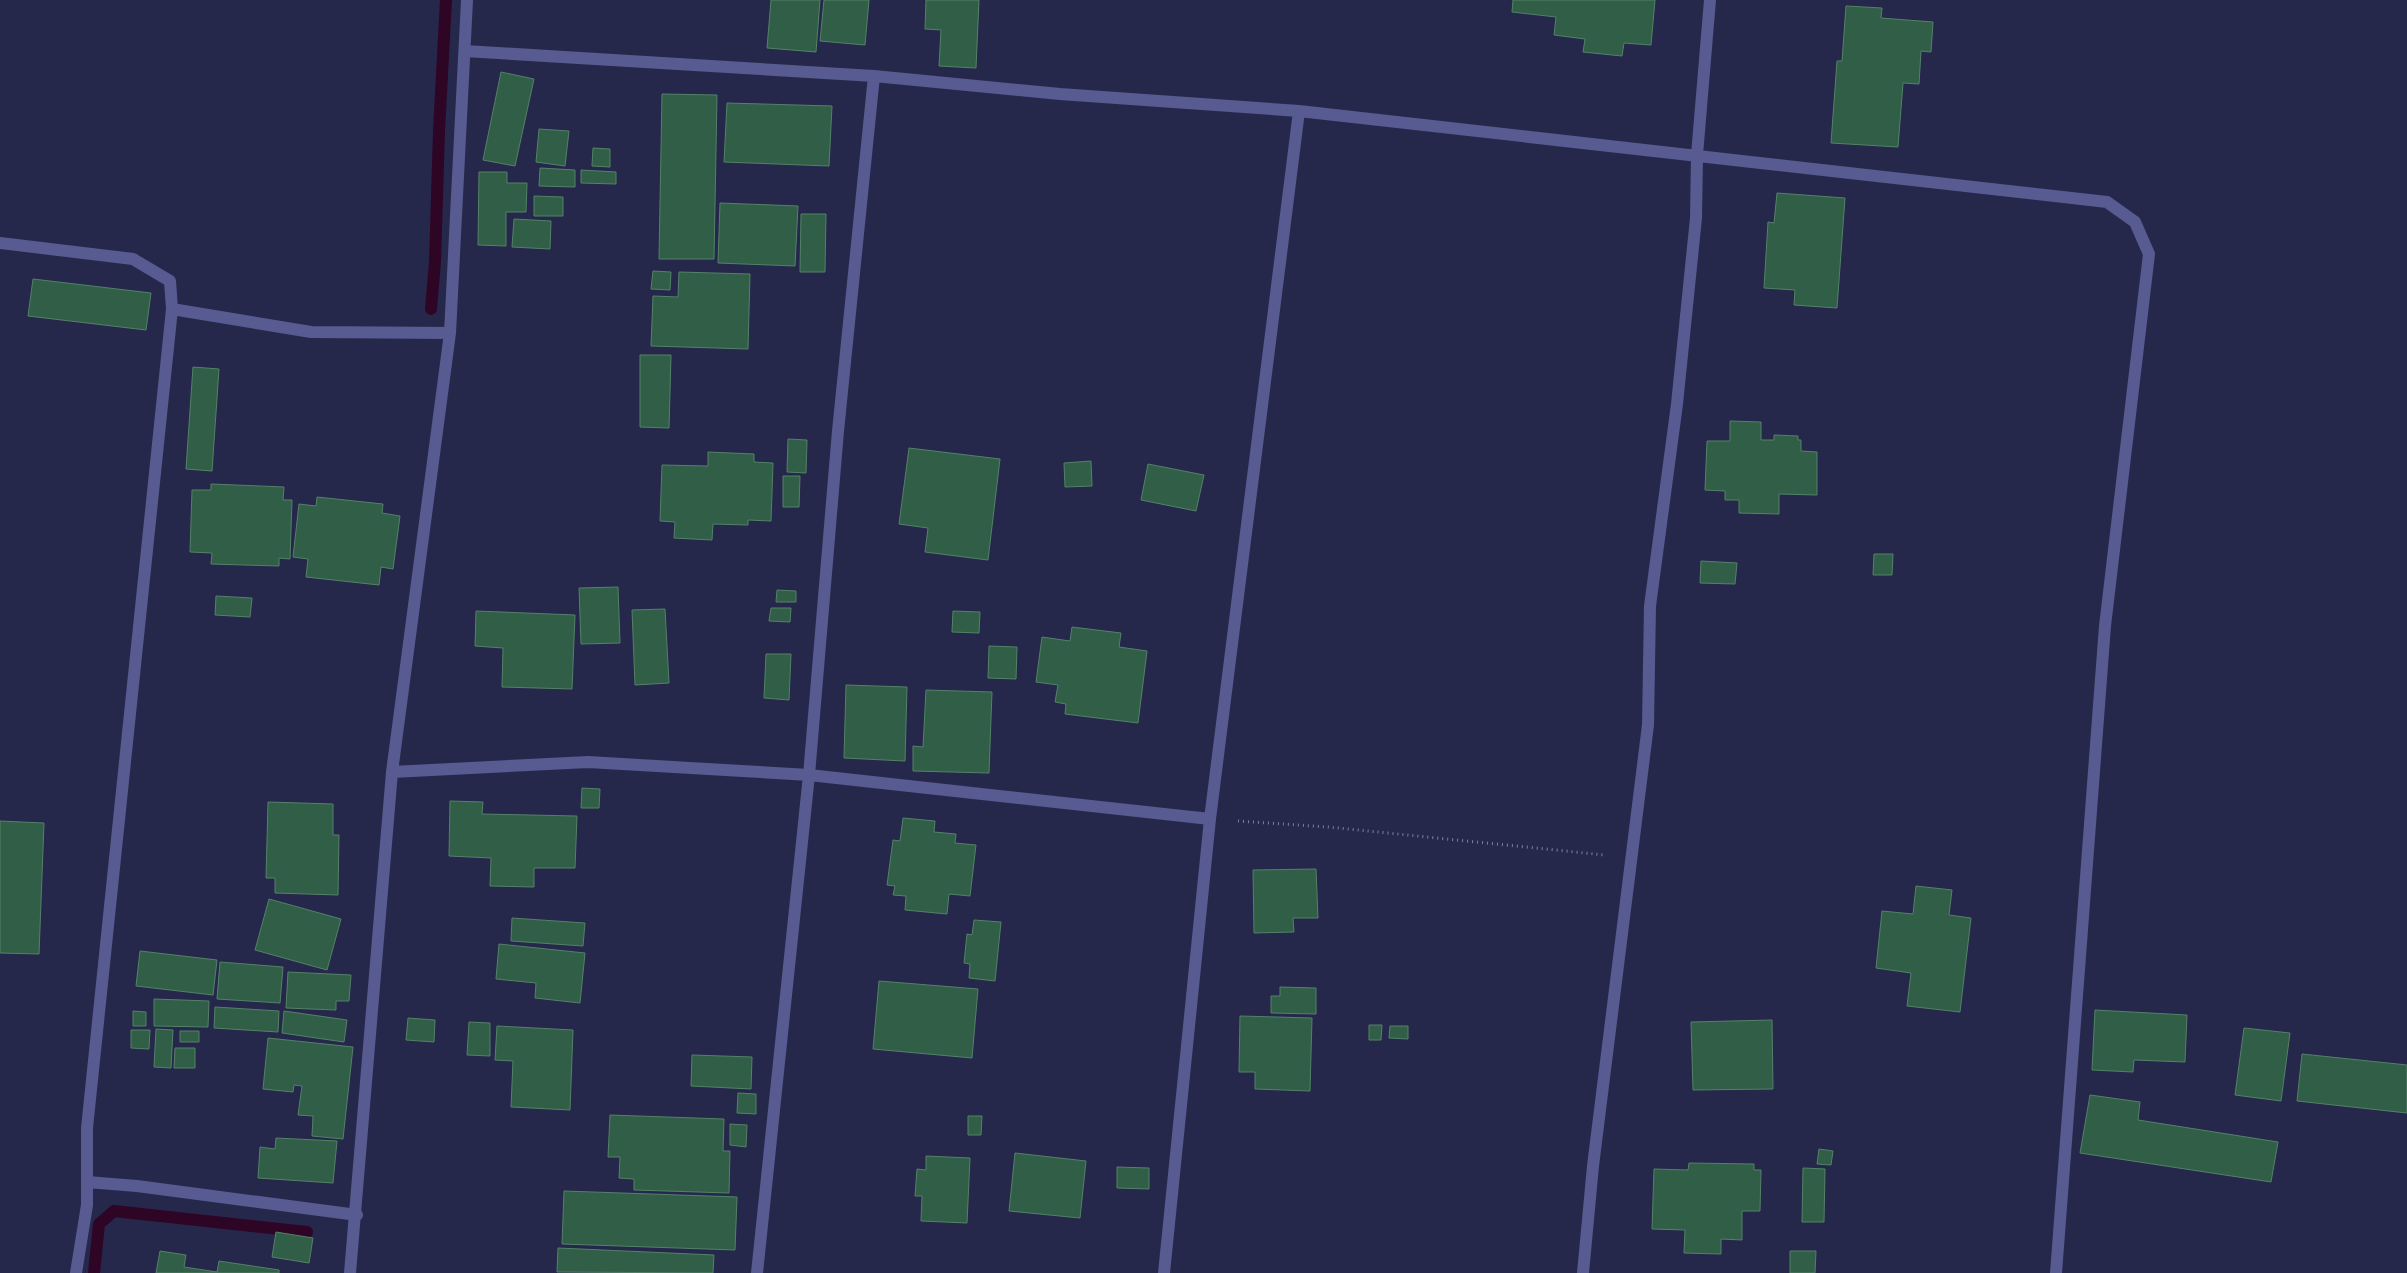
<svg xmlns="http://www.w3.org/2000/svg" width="2407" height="1273" font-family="'Work Sans',sans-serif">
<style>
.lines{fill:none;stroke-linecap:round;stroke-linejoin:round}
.stream{stroke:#2f0525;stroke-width:12}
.building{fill:#315e46;stroke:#548169}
.path{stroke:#7d7f9d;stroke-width:3;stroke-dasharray:1 4;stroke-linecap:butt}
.minor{stroke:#575b91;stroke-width:12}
</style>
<rect width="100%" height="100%" fill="#26284b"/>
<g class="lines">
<path class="stream" d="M 431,309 L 435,262 L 439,131 L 446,0
M 94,1273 L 99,1224 L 114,1211 L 307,1232"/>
</g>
<path class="building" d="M 771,0 L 820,0 L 816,52 L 767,48 Z
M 824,0 L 869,0 L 865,45 L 820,41 Z
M 926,0 L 979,0 L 976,68 L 939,66 L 941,30 L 925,29 Z
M 1513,0 L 1655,0 L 1651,45 L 1624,43 L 1622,56 L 1583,52 L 1585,39 L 1554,35 L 1556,17 L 1512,12 Z
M 1846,6 L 1882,8 L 1881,18 L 1933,22 L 1931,52 L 1921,51 L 1919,84 L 1903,83 L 1898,147 L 1831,143 L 1837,61 L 1842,61 Z
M 501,72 L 534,79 L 515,166 L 483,160 Z
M 662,94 L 717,95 L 714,259 L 659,259 Z
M 727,103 L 832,106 L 829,166 L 724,162 Z
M 539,129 L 569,131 L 565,166 L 536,162 Z
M 593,148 L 610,149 L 610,167 L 592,166 Z
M 540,168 L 575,170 L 575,187 L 539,186 Z
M 581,170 L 616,172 L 616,184 L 581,183 Z
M 479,172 L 507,172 L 507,183 L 527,183 L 526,212 L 506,212 L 506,246 L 478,245 Z
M 1777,193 L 1845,198 L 1837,308 L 1794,305 L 1795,290 L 1764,288 L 1768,222 L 1774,223 Z
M 534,196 L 563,197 L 563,216 L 534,216 Z
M 720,203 L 798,206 L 795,266 L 718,263 Z
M 801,214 L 826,214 L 825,272 L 800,272 Z
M 514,219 L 551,221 L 550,249 L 512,247 Z
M 653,271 L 671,272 L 670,290 L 651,289 Z
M 679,272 L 750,274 L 748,349 L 651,346 L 653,296 L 678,297 Z
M 33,279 L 151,293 L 146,330 L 28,316 Z
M 640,355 L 671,355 L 669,428 L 640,427 Z
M 193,367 L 219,369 L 212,471 L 186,469 Z
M 1730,421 L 1761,422 L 1761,440 L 1774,440 L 1774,435 L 1798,436 L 1798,440 L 1801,440 L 1801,451 L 1817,452 L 1817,495 L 1779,494 L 1779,514 L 1739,513 L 1739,500 L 1725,500 L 1725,491 L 1705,490 L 1707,441 L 1730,441 Z
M 788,439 L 807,440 L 806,473 L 787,472 Z
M 909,448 L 1000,459 L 988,560 L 925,552 L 928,528 L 899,524 Z
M 708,452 L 754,454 L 754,462 L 773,463 L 771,521 L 748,520 L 748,525 L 713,524 L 712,540 L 674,538 L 675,522 L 660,521 L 662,465 L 708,466 Z
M 1091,461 L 1092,486 L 1065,487 L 1064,463 Z
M 1148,464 L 1204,475 L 1196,511 L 1141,500 Z
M 783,476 L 800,476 L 799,507 L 783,507 Z
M 211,484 L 284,487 L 283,500 L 292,500 L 290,559 L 279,558 L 279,566 L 211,564 L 212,553 L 190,552 L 192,490 L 211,490 Z
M 317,497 L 383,504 L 382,513 L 400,516 L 393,569 L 381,567 L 379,585 L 306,577 L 308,559 L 293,557 L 299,504 L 316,506 Z
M 1874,554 L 1893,554 L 1892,575 L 1873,575 Z
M 1701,561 L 1737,563 L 1735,584 L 1700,583 Z
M 618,587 L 620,643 L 581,644 L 579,588 Z
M 777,590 L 796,591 L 796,602 L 776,602 Z
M 216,596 L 252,598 L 250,617 L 215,615 Z
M 771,608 L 791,608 L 790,622 L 769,621 Z
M 665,609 L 669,683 L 635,685 L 632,610 Z
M 476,611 L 575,615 L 572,689 L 502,687 L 503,648 L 475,646 Z
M 953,611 L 980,612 L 979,633 L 952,632 Z
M 1072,627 L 1121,633 L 1119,647 L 1147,651 L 1138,723 L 1065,714 L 1066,704 L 1055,702 L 1058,685 L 1036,682 L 1042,637 L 1070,641 Z
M 989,646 L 1017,647 L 1016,679 L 988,678 Z
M 766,654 L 791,654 L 789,700 L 764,698 Z
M 846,685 L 907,687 L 905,761 L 844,758 Z
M 926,690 L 992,692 L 989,773 L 913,771 L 913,746 L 923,747 Z
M 582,788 L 600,789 L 599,808 L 581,808 Z
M 450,801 L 483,802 L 482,814 L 577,816 L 575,868 L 534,868 L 534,887 L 490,886 L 491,858 L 449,856 Z
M 268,802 L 333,804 L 333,835 L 339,835 L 338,895 L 275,893 L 275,878 L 266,878 Z
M 903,818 L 935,821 L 934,832 L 956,834 L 955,843 L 976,845 L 970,896 L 949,894 L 947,914 L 905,910 L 906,896 L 893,895 L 895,886 L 887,885 L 893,840 L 900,841 Z
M 0,821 L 44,823 L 39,954 L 0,953 Z
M 1316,869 L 1318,918 L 1293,918 L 1294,932 L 1254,933 L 1253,870 Z
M 1916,886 L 1952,890 L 1949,915 L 1971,918 L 1960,1012 L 1907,1006 L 1911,973 L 1876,968 L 1882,911 L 1913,914 Z
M 269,899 L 341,919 L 327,970 L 255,950 Z
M 512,918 L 585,923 L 583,946 L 511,941 Z
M 974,920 L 1001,922 L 995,981 L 969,978 L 970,964 L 964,963 L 967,934 L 972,935 Z
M 499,944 L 585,953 L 580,1003 L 535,998 L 536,983 L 496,979 Z
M 140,951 L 217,960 L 213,995 L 136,986 Z
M 220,962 L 283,967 L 280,1003 L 217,999 Z
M 288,972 L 351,975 L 349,1001 L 336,1001 L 336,1010 L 286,1008 Z
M 879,981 L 978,989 L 972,1058 L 873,1049 Z
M 1280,987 L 1316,988 L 1316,1014 L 1271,1013 L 1271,996 L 1280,996 Z
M 154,999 L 209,1001 L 208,1027 L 154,1026 Z
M 215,1007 L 279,1011 L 278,1032 L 214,1028 Z
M 2095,1010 L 2187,1015 L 2185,1062 L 2134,1060 L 2133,1072 L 2092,1070 Z
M 133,1011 L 146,1012 L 146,1026 L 133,1026 Z
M 284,1011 L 347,1020 L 344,1042 L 282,1033 Z
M 1240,1016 L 1312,1018 L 1310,1091 L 1255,1089 L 1255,1072 L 1239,1072 Z
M 408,1018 L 435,1020 L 434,1042 L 406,1040 Z
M 1772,1020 L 1773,1089 L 1693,1090 L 1691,1022 Z
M 469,1022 L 490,1023 L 490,1056 L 467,1055 Z
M 1369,1025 L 1382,1025 L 1381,1040 L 1369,1040 Z
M 497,1026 L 573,1030 L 570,1110 L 511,1107 L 513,1061 L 495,1060 Z
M 1390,1026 L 1408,1026 L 1408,1039 L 1389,1038 Z
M 2244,1028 L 2290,1033 L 2281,1101 L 2235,1095 Z
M 156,1029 L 173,1030 L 171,1068 L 154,1067 Z
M 131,1030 L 150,1030 L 149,1049 L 131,1048 Z
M 180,1031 L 199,1031 L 199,1042 L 180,1042 Z
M 268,1038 L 353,1047 L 343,1139 L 312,1136 L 313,1116 L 298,1115 L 302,1086 L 294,1085 L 293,1092 L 263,1089 Z
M 175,1048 L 195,1048 L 195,1068 L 174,1068 Z
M 2302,1054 L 2407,1065 L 2407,1113 L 2297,1101 Z
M 692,1055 L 752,1057 L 751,1089 L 691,1086 Z
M 738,1093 L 756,1094 L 756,1114 L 737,1113 Z
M 2090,1095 L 2140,1102 L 2138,1120 L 2278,1142 L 2271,1182 L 2080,1153 Z
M 610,1115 L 724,1119 L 723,1151 L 730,1151 L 729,1193 L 634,1190 L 634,1179 L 619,1178 L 620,1157 L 608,1157 Z
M 968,1116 L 982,1116 L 981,1135 L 968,1135 Z
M 730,1124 L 747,1125 L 746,1147 L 730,1145 Z
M 276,1138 L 337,1141 L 333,1183 L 258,1178 L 260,1147 L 275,1149 Z
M 1819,1149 L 1833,1151 L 1831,1165 L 1817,1164 Z
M 1015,1153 L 1086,1161 L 1080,1218 L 1009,1211 Z
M 926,1156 L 970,1158 L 967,1223 L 921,1221 L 922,1196 L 915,1196 L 917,1169 L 926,1170 Z
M 1689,1163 L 1754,1164 L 1754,1170 L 1761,1170 L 1760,1211 L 1742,1211 L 1742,1240 L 1721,1239 L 1721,1254 L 1684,1253 L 1685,1230 L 1652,1229 L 1654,1169 L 1688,1170 Z
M 1117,1167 L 1149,1168 L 1149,1189 L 1117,1188 Z
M 1803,1168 L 1825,1169 L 1824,1222 L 1802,1222 Z
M 564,1191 L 737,1197 L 735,1250 L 562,1244 Z
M 276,1232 L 313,1238 L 309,1263 L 272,1257 Z
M 558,1248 L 714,1255 L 713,1273 L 557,1272 Z
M 160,1251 L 186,1255 L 184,1267 L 217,1272 L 219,1261 L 279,1270 L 279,1273 L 156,1273 Z
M 1790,1251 L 1816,1251 L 1815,1273 L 1790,1273 Z"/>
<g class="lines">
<path class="path" d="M 1238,821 L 1328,827 L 1605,855"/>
<path class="minor" d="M 465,51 L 874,76 L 1060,94 L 1299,111 L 2107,202 L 2135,222 L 2149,254 L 2105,626 L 2056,1273
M 0,243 L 133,259 L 170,281 L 172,309 L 311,332 L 450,333
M 392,772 L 588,762 L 809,775 L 1210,819
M 87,1182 L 87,1128 L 172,309
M 76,1273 L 87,1205 L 87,1182 L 137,1186 L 357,1215
M 350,1273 L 392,772 L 450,333 L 467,0
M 757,1273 L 809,775 L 838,431 L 874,76
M 1164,1273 L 1210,819 L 1299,111
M 1583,1273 L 1593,1166 L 1648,725 L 1650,606 L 1677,404 L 1696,218 L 1697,155 L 1710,0"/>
</g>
</svg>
